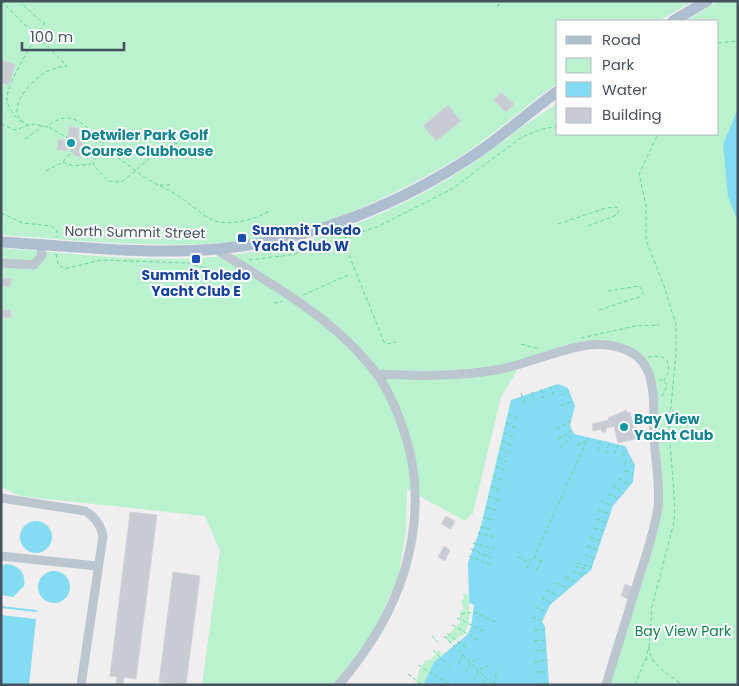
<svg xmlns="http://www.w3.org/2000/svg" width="739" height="686" font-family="Poppins,sans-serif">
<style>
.green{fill:#baf2cf}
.water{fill:#84dcf2}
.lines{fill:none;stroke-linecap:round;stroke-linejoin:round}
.stream{stroke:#84dcf2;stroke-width:2}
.building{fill:#c8cbd2;stroke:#d2d5db}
.path{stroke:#6fd3a1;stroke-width:1;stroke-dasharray:4 2.5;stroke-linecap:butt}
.minor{stroke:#bbc6cf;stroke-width:9}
.major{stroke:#acbed0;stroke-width:11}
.culture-dot{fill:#0f9aa8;stroke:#fff;stroke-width:2}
.transit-dot{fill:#1a4fb4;stroke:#fff;stroke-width:2}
.labels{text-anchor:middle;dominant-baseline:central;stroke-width:4;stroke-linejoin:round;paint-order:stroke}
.culture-label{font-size:14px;font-weight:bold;fill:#0d838f;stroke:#fff;text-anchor:start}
.transit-label{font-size:14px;font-weight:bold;fill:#164399;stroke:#fff;text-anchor:start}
.street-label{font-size:14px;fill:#45525e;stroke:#fff}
.park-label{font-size:14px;fill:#10854a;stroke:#fff}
</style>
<rect width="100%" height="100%" fill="#f1eeef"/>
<path class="green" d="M 1,1 L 693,1 L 659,21 L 558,21 L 558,83 C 527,104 499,131 467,152 C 397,196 315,234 232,242 C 155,249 78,240 1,235 Z
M 718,1 L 738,1 L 738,108 L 724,141 L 738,200 L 738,685 L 609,685 L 652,551 L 662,510 L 658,406 L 650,367 L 643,355 L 627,347 L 603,340 L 514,363 L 516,372 L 501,397 L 473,513 L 465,521 L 407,489 L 406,531 L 398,577 L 376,627 L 343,674 L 332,685 L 202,685 L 220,551 L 205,516 L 20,496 L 1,487 L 1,248 C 71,253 144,263 213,257 C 292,250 367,225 436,186 C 479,162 516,129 558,103 L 558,134 L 718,134 L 718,21 L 686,21 Z
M 463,593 L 468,596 C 469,607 472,623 464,633 C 461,637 454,640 450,643 L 445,638 L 460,622 L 460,610 L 464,610 L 461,600 L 464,599 Z
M 439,650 L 442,654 L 434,662 L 423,685 L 416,685 L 419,671 L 425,661 L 431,659 Z"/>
<path class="water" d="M 738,108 L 738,222 L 728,197 L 723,144 Z
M 558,384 L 568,388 L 575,406 L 570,425 L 574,434 L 625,446 L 635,465 L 633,482 L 613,506 L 591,570 L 550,605 L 542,622 L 545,626 L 549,685 L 423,685 L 434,662 L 467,635 L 471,627 L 474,605 L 469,603 L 468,563 L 481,526 L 511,400 Z
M20 537a16 16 0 1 1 32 0a16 16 0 1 1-32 0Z
M 6,564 C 19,565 26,573 24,586 L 13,597 L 1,595 L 1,566 Z
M38 587a16 16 0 1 1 32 0a16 16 0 1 1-32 0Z
M 1,615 L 36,619 L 29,685 L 1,685 Z"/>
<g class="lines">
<path class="stream" d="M 1,607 L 36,611"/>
</g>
<path class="building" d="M 1,60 L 15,65 L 9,85 L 1,82 Z
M 501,92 L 514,104 L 506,112 L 494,100 Z
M 448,105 L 461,121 L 436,141 L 423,126 Z
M 69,127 L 79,128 L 78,138 L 91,152 L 90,158 L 75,156 L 67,146 L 67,151 L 57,149 L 58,139 L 67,141 Z
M 1,278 L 11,279 L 10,287 L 1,286 Z
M 1,310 L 11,310 L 11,318 L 1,317 Z
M 626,410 L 627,413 L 630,412 L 636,439 L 618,443 L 614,426 L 611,427 L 608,418 Z
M 609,420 L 611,427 L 606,428 L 606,432 L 602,432 L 601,429 L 593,431 L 592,424 Z
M 130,512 L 157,515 L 136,679 L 124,677 L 123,685 L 116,685 L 117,677 L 110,676 Z
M 446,516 L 455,521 L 451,529 L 441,524 Z
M 444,546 L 450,550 L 445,561 L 438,557 Z
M 173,572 L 200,576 L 186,685 L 159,682 Z
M 625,584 L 632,587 L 628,599 L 621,596 Z"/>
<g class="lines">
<path class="path" d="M 1,1 L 67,66 C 60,67 54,68 48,71 C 32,79 0,112 28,125
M 19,1 L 44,24
M 498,7 L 500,1
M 718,43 L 738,41
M 22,122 C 15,118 8,108 7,100 C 5,85 37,36 45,22
M 1,124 L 15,130 L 32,124 L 48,127 C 71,103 94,132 107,152
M 49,127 L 68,138
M 25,139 L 43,126
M 178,143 C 154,149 141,168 121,182 L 108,181 L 93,165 L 96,157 L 107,152 C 123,159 134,171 149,180 C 159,186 170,190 180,197 C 191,204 202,216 215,221 C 231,226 258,219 271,210
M 63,162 L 73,166 L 91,164
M 46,171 L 63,162 L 72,151
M 160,185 L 170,185
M 1,213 L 23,223 L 51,226 L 57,231 L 57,237
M 558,224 L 606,208 L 616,207 L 619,210 L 617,215 L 585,227
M 56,254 L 58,264 L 64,269 L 101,260 L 189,263 L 227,276 L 232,276 L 240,273
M 349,255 L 384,342 L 387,344 L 396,342
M 249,260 L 290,255 L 377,227 L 452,189 L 522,137 L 542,129 L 558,126
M 303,295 L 348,275
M 274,303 L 283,301
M 599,310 L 639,297 L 644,292 L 639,286 L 608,291
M 581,338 L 635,326 L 659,325
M 521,344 L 539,349
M 648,357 L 660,356 L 667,360 L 669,371 L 664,380
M 659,380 L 664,380 L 667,386 L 661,398
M 550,386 L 553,394
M 541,389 L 544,399
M 532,392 L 534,401
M 521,393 L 525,404
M 561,395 L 569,391
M 510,405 L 512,406
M 561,406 L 573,401
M 508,414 L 517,418
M 506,423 L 516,428
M 556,429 L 571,421
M 504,433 L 515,438
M 558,439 L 571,431
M 502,440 L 512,446
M 577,445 L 586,441
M 500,448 L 508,453
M 560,448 L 574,435
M 598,450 L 600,441
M 606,454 L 609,443
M 614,454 L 618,445
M 498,457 L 506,462
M 622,457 L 627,451
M 624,464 L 632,460
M 496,466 L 506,472
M 625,471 L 634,474
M 493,476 L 506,482
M 619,479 L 631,485
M 612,485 L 624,493
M 491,486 L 503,492
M 608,494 L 619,499
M 488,496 L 501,501
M 601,501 L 613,506
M 486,507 L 498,511
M 598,510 L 610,514
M 483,517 L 495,521
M 596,519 L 607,523
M 480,527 L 493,530
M 593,528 L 604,531
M 478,533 L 496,537
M 590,537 L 601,541
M 473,543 L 494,549
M 587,546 L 598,550
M 471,549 L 492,558
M 585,555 L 595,559
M 469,556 L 491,565
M 518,557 L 529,562
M 534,558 L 588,438
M 577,563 L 592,567
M 575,566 L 587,569
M 527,568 L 532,557 L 545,562
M 536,570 L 541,561
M 573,572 L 585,575
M 565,577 L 576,582
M 556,583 L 568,588
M 546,590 L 559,596
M 542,598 L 552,603
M 535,607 L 547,612
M 461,614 L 474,612 L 497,623
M 532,617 L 543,621
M 457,618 L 486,632
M 452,625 L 478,640
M 534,630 L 546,630
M 447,633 L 468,649
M 432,636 L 438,642
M 444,636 L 493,685
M 534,641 L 546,640
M 649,647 L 652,607 L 674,522 L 675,509 L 669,428 L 676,354 L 676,325 L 664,286 L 646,240 L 646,206 L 639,174 L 658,134
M 433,650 L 450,667
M 535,651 L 547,650
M 645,660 L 649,647 C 648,664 671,676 683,685
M 534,662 L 548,660
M 459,664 L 462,655 L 465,653
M 418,665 L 451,685
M 466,672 L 470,662 L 479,658
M 535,672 L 548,672
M 408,674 L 422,685
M 474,680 L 478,670 L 488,666
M 536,684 L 549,683
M 483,685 L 485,678
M 494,685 L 497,671
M 635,685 L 645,660 L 651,658"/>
<path class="minor" d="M 215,249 C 273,285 334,318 376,373 C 386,386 394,404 400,420 C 431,499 412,584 364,652 C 356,663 348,675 338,685
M 1,263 L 34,265 L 42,255 L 40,244
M 377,374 C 418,376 459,377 501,369 C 533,363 575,341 607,345 C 659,351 653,392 654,432 C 654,457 661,482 658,507 C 654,534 645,558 637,584 C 627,617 616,651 606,685
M 1,498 L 85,511 C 96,518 100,524 103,536 L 81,685
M 1,556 L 97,566"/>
<path class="major" d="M 673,21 L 707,1
M 1,242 C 73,246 145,255 217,249 C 311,241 402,204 480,151 C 507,132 532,110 558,91"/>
</g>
<g class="culture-dot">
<circle cx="71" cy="143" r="5"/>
<circle cx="624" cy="427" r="5"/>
</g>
<g class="transit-dot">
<rect x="237" y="233" width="10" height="10" rx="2.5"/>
<rect x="191" y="254" width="10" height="10" rx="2.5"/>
</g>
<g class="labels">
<g class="culture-label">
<text x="81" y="135">Detwiler Park Golf<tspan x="81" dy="16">Course Clubhouse</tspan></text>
<text x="634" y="419">Bay View<tspan x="634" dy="16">Yacht Club</tspan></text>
</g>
<g class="transit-label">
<text x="252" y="230">Summit Toledo<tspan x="252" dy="16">Yacht Club W</tspan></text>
<text x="196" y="275" text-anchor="middle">Summit Toledo<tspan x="196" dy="16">Yacht Club E</tspan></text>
</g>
<g class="street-label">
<text transform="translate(135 232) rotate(1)">North Summit Street</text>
</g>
<g class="park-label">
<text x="683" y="631">Bay View Park</text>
</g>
</g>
<rect width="739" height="686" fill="none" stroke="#45525e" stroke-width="5"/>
<rect x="556" y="20" width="162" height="115" fill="#ffffff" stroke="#b5babf"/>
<rect x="566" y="36" width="25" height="8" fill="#acbed0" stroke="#b5babf"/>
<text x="602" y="45" font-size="15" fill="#45525e">Road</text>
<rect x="566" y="58" width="25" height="15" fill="#baf2cf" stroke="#b5babf"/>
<text x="602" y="70" font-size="15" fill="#45525e">Park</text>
<rect x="566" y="82" width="25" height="15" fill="#84dcf2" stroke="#b5babf"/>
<text x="602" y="95" font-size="15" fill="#45525e">Water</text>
<rect x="566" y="108" width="25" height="15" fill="#c8cbd2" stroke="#b5babf"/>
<text x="602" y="120" font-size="15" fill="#45525e">Building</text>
<path d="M22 42v8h102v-8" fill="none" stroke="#45525e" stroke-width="2.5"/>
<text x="30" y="42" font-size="15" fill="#45525e" stroke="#ffffff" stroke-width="4" paint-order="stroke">100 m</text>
</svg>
